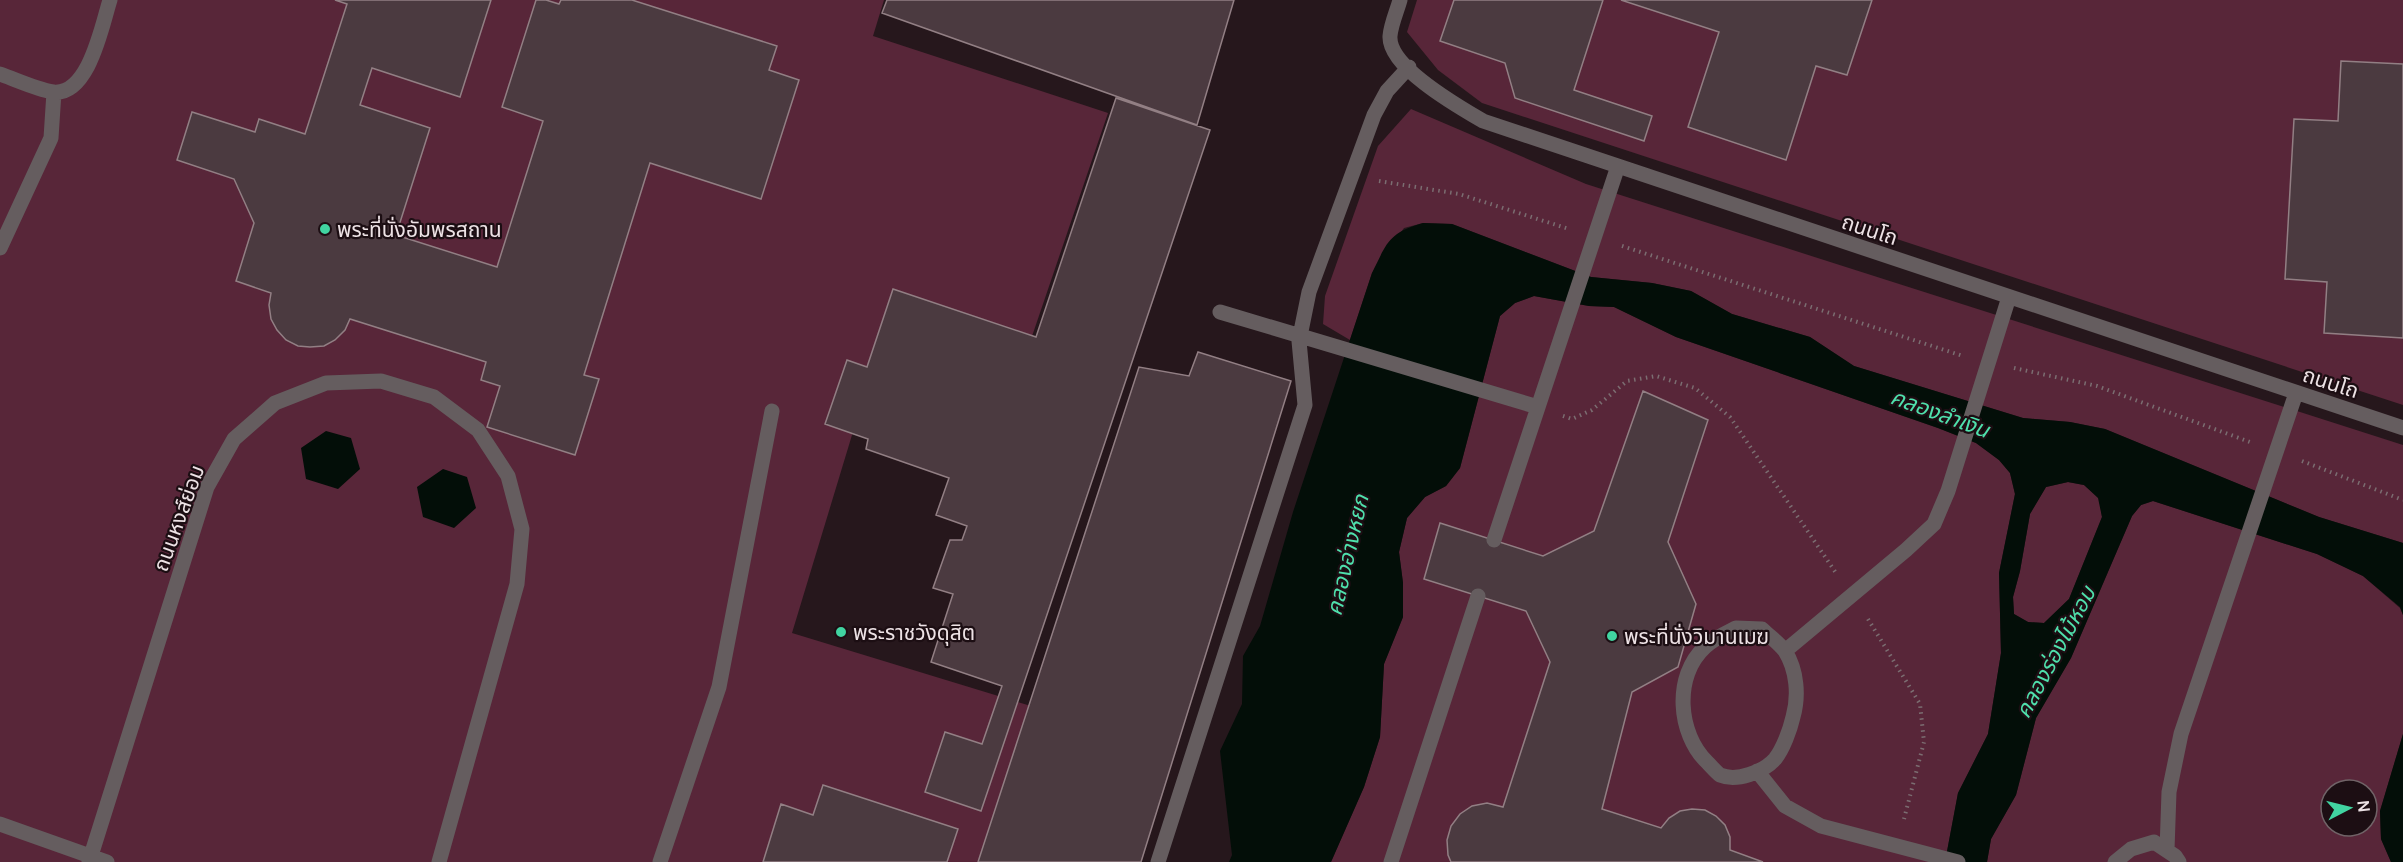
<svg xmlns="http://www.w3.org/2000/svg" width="2403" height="862" font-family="Manrope,'Noto Sans Thai',sans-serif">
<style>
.green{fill:#582639;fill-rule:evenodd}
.water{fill:#030e08;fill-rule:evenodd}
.building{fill:#4b3a40;stroke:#927f84;stroke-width:1.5}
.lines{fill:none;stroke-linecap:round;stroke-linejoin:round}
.path{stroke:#7b6d71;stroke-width:4;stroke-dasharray:1.5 4.5;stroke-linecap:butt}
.service{stroke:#655d5f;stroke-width:15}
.poi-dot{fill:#41d4a1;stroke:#1c0e13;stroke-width:2}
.labels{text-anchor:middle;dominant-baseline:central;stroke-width:4.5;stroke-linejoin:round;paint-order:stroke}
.poi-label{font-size:21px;fill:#ede2e5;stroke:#1c0e13;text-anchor:start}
.street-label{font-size:21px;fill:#ede2e5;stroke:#1c0e13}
.water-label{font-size:22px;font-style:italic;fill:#4fe0ac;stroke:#1c0e13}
</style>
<rect width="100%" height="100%" fill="#26171c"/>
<path class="green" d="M 0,0 L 884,0 L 873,36 L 1108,113 L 1028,348 L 892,303 L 792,633 L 1054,713 L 1051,862 L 0,862 Z
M 1417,0 L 2403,0 L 2403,405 L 1482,103 L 1438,70 L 1407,32 Z
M 1411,109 L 1586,184 L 2403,445 L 2403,543 L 2319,517 L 2105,429 L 2070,422 L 2023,418 L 1854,366 L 1810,337 L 1732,314 L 1691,291 L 1652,283 L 1591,277 L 1452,224 L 1423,223 L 1404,228 L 1372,273 L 1350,340 L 1323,324 L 1325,296 L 1378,146 Z
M 1534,296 L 1589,306 L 1614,307 L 1676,337 L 1938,428 L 1976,443 L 1999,460 L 2010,473 L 2015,494 L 1999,573 L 2001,653 L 1988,734 L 1958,793 L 1945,862 L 1331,862 L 1364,787 L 1380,737 L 1384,664 L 1403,617 L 1403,583 L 1399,552 L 1407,518 L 1425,497 L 1446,486 L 1460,468 L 1500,316 L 1515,303 Z
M 2068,482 L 2084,485 L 2099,498 L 2102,517 L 2069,599 L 2044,623 L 2028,622 L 2014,614 L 2013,597 L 2020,571 L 2030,514 L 2046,487 Z
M 2153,501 L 2317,554 L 2363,576 L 2400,608 L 2403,615 L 2403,734 L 2380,811 L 2381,839 L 2391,862 L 1987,862 L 1991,839 L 2016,795 L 2036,718 L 2071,658 L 2132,516 L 2141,505 ZM 2331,790 L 2367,790 L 2367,826 L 2331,826 Z"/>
<path class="water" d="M 1423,223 L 1452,224 L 1591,277 L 1652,283 L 1691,291 L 1732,314 L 1810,337 L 1854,366 L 2023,418 L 2070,422 L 2105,429 L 2319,517 L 2403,543 L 2403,615 L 2400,607 L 2363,576 L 2317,554 L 2153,501 L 2141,505 L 2132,516 L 2071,658 L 2036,718 L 2016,795 L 1991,839 L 1987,862 L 1945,862 L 1958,793 L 1988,734 L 2001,653 L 1999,573 L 2015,494 L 2010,473 L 1999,460 L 1976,443 L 1938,428 L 1676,337 L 1614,307 L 1589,306 L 1534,296 L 1515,303 L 1500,316 L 1460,468 L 1446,486 L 1425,497 L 1407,518 L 1399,552 L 1403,583 L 1403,617 L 1384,664 L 1380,737 L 1364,787 L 1331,862 L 1229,862 L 1232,855 L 1220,751 L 1242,704 L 1243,656 L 1260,626 L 1293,512 L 1372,273 C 1387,243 1388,233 1423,223 ZM 2068,482 L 2084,485 L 2098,498 L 2102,517 L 2069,599 L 2044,623 L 2028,622 L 2014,614 L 2013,597 L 2020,571 L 2030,514 L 2046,487 Z
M 326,431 L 351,438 L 360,469 L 338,489 L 306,479 L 301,448 Z
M 443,469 L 467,477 L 476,508 L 454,528 L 423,517 L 417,487 Z
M 2403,734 L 2403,862 L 2391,862 L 2381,839 L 2380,811 Z"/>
<path class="building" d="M 335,0 L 491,0 L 460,97 L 372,68 L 360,105 L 430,128 L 396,235 L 497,267 L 543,121 L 502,107 L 536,0 L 546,0 L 559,4 L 561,0 L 632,0 L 777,46 L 769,70 L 799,80 L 761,199 L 650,163 L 584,375 L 599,379 L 575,455 L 487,427 L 500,386 L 481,380 L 486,362 L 350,319 L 345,330 L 335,340 L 324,346 L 310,347 L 298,346 L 286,340 L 277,330 L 271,319 L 269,305 L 271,293 L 236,281 L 254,223 L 234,179 L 177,160 L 192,112 L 255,132 L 259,119 L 305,134 L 347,4 Z
M 887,0 L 1234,0 L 1197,125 L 882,13 Z
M 1454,0 L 1603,0 L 1574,90 L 1652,116 L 1644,141 L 1515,98 L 1505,63 L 1440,41 Z
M 1621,0 L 1872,0 L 1847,75 L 1816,66 L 1786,160 L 1688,127 L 1719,32 Z
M 2341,61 L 2403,64 L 2403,338 L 2324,333 L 2327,282 L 2285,279 L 2294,119 L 2338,121 Z
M 1116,98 L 1210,130 L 981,811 L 925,792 L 945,732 L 982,744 L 1002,686 L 931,662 L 953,594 L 933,588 L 950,540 L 962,540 L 967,526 L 936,515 L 949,478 L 866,449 L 868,439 L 825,424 L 847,360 L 867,367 L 893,289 L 1036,337 Z
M 1198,352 L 1291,381 L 1141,862 L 978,862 L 1139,367 L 1189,376 Z
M 1643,391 L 1708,420 L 1668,542 L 1696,604 L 1678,667 L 1632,692 L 1602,809 L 1661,828 L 1669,818 L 1680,811 L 1692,809 L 1705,810 L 1716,816 L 1725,825 L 1730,837 L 1730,850 L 1763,862 L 1451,862 L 1448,855 L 1447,840 L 1451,826 L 1460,814 L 1472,806 L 1487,803 L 1503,807 L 1550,662 L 1526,611 L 1424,579 L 1440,523 L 1543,556 L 1594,531 Z
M 823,785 L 958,829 L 947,862 L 763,862 L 781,804 L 813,815 Z"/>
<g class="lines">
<path class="path" d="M 1379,181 L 1459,194 L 1569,229
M 1622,246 L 1963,356
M 2014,368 L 2097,386 L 2250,442
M 1563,416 L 1572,419 L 1592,410 L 1627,381 L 1656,376 L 1695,388 L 1730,417 L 1836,573
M 2302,461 L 2403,500
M 1868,619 L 1920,704 L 1924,742 L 1904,819"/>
<path class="service" d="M 1400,0 C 1397,11 1391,24 1390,36 C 1388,67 1459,107 1483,121 L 2403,428
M 0,74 C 17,80 36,89 53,92 C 89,96 102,25 110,0
M 0,248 L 51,138 L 54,92
M 1220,312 L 1538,407
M 1494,540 L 1618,166
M 1736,628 L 1762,629 C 1769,636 1779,643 1785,651 C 1797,670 1799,696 1793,717 C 1790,730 1783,749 1775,759 C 1763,772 1737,782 1720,775 C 1716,772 1711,766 1707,762 C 1678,734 1673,676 1705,647 C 1713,639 1726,633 1736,628 Z
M 1785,651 L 1906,550 L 1934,524 L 1948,491 L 2009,297
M 1757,771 L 1785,806 L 1821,826 L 1958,862
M 0,824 L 107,862
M 2167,850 L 2169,792 L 2181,734 L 2296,393
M 89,862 L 207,487 L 234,439 L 275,403 L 326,383 L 381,381 L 434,397 L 478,430 L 508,476 L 522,529 L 517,584 L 439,862
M 660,862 L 719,687 L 772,411
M 1158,862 L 1305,405 L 1299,341 L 1309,292 L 1374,115 L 1387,91 L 1409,67
M 1391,862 L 1478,596
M 2115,862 L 2131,849 L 2154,842 L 2175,856 L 2179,862"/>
</g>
<g class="poi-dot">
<circle cx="325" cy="229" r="6"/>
<circle cx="841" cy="632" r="6"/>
<circle cx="1612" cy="636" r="6"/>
</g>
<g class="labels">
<g class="poi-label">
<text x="337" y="229">พระที่นั่งอัมพรสถาน</text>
<text x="853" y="632">พระราชวังดุสิต</text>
<text x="1624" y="636">พระที่นั่งวิมานเมฆ</text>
</g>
<g class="street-label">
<text transform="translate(1870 229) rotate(18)">ถนนโถ</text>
<text transform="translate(2331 382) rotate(18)">ถนนโถ</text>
<text transform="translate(178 518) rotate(-70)">ถนนหงส์ย่อม</text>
</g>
<g class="water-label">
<text transform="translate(1940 413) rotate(20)">คลองลำเงิน</text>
<text transform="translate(1347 555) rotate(-77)">คลองอ่างหยก</text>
<text transform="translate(2055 652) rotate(-62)">คลองร่องไม้หอม</text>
</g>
</g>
<g transform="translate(2349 808) rotate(83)"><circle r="28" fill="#1c0e13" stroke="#706367" stroke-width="1.5"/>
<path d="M0-4.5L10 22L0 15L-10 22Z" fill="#41d4a1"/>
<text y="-9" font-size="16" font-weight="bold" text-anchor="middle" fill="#ede2e5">N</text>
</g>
</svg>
